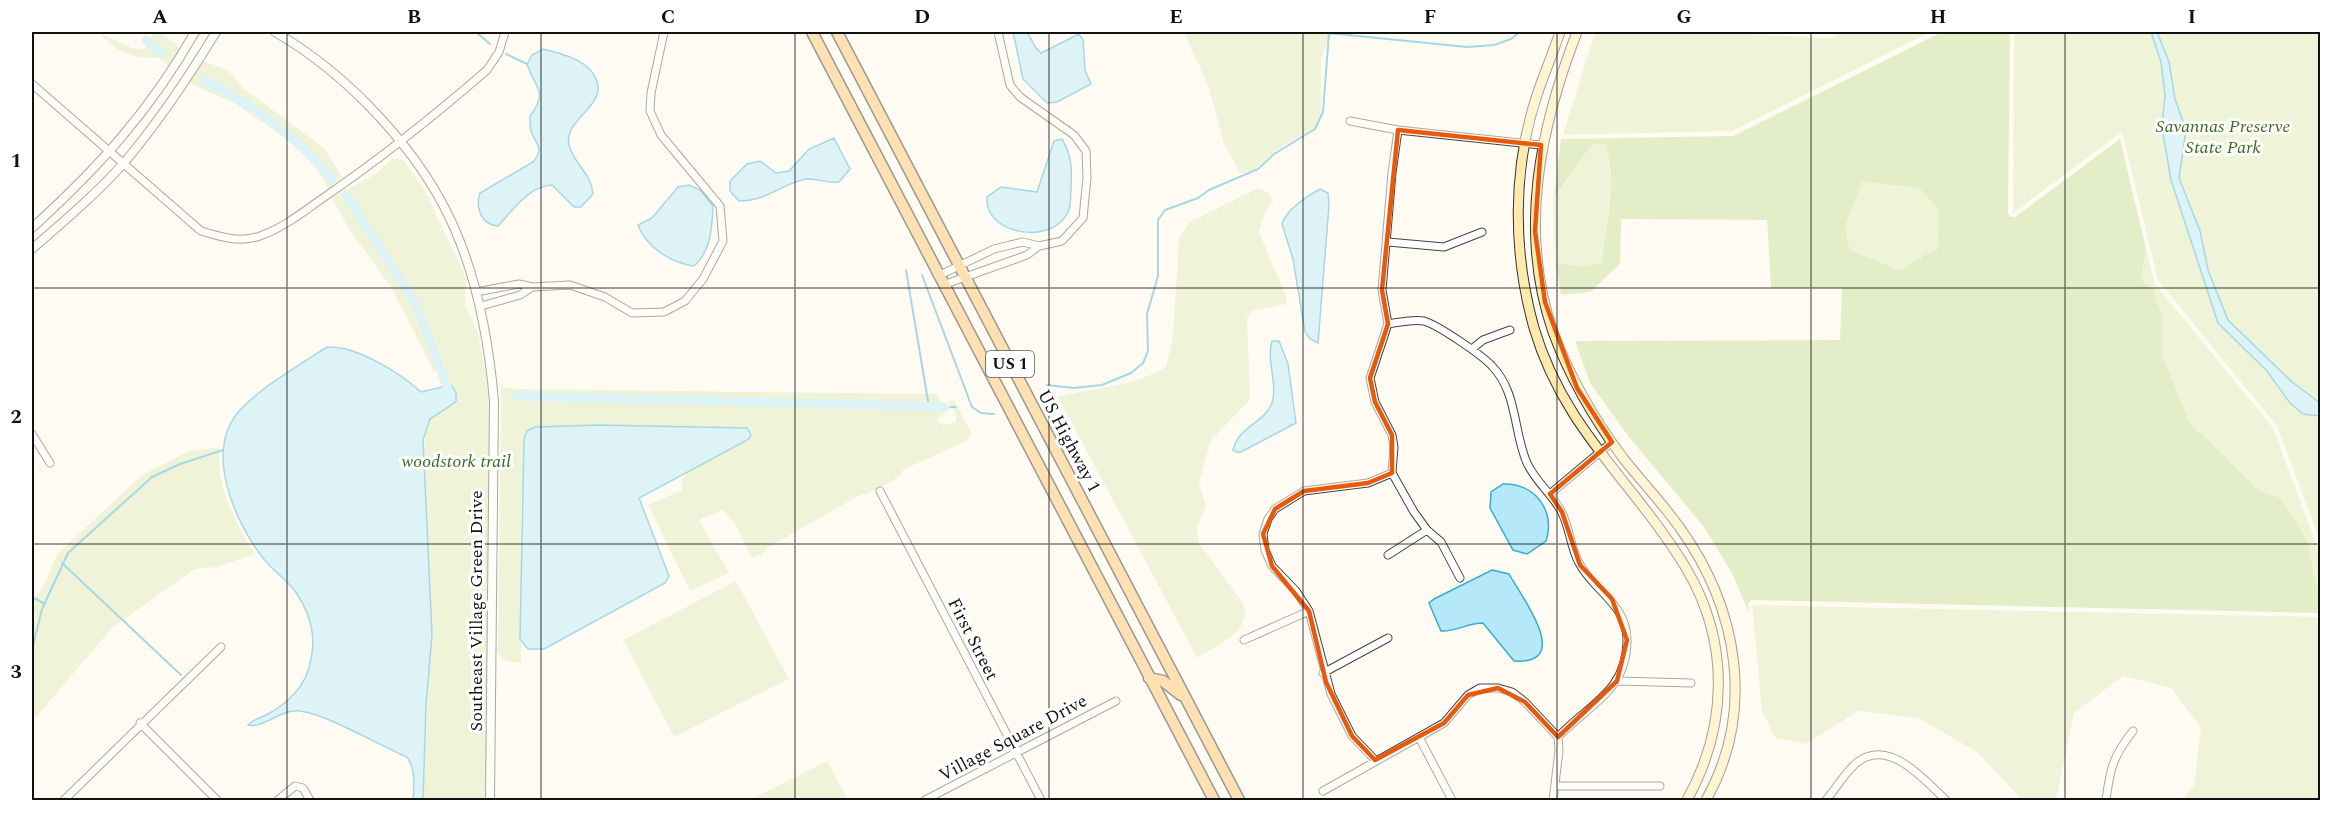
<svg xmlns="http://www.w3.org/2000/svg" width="2352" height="832" font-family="Spectral,serif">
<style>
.green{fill:#dbecba}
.forest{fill:#c1de98;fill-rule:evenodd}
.water{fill:#b5e9f9;stroke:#39acd3;stroke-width:1.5}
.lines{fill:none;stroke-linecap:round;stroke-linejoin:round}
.stream{stroke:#39acd3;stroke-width:2}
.canal{stroke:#b5e9f9;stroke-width:9}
.minor-casing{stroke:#434343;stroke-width:9}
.tertiary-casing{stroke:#434343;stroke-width:10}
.secondary-casing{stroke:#323232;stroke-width:11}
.primary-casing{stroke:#212121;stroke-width:13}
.minor{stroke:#fff;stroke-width:7}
.tertiary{stroke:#fff;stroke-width:8}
.secondary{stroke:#ffeaae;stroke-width:9}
.primary{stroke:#fdc265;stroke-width:10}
.marked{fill:none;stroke:#e8590c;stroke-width:4.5;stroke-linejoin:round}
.grid{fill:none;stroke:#101010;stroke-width:1.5;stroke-opacity:0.55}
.labels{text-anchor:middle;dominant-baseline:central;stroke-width:6;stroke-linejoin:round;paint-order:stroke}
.shield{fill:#fff;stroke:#585858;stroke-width:1.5}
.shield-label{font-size:16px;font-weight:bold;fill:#101010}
.park-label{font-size:18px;font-style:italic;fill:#386c1c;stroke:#fff}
.street-label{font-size:18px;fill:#101010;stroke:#fff}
.neatline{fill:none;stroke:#101010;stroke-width:2}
.grid-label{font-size:20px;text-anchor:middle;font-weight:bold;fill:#101010}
</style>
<rect width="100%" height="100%" fill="#fffbf3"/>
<path class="green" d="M 97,32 L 132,48 L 145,49 L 154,32 L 160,32 L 181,48 L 170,67 L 158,58 L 137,57 L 119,51 Z
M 1184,32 L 1312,32 L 1332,34 L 1321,58 L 1321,116 L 1318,127 L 1277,149 L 1252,171 L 1240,173 L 1224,144 L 1209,88 Z
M 1595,32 L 1711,32 L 1831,38 L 1837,32 L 1931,32 L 1732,131 L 1563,135 Z
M 2014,32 L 2320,32 L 2320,541 L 2277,426 L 2158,280 L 2122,132 L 2013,213 Z
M 203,61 L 228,70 L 244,89 L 323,147 L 343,178 L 328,189 L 314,162 L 270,127 L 234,103 L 189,83 Z
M 1606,144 C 1615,183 1607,223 1601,263 L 1580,267 L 1555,262 L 1553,201 L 1592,145 Z
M 392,159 L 402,159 L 423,187 L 463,271 L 466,280 L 465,305 L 478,332 L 488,388 L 490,449 L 487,800 L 423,800 L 431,627 L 423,458 L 426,429 L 432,417 L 458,403 L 444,368 L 434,372 L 391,287 L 348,228 L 332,197 L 374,175 Z
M 1862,182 L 1919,188 L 1939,211 L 1939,248 L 1899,270 L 1850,250 L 1845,227 Z
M 1258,188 L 1268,192 L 1273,200 L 1263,218 L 1259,232 L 1285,294 L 1287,304 L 1252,311 L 1247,318 L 1250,395 L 1248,402 L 1211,440 L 1199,482 L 1206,506 L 1197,528 L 1199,543 L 1244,605 C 1251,633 1217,645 1197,658 L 1058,397 C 1094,387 1134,387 1166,367 L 1173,337 L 1179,238 L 1190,222 Z
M 2146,249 L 2155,284 L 2273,428 L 2320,554 L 2320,591 L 2315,581 L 2308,542 L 2281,498 L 2260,491 L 2190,423 L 2162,354 L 2162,316 L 2141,280 Z
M 501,387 L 520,389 L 938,394 L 945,415 L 940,415 L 937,421 L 944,425 L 956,422 L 956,415 L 948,401 L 954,400 L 971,433 L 966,441 L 903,470 L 900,477 L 865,495 L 862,494 L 767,548 L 765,552 L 754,558 L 751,557 L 736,525 L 723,510 L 699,520 L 729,573 L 690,591 L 648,505 L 682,490 L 682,480 L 689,471 L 749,439 L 747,428 L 687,426 L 550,427 L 525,436 L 521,516 L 521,662 C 510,662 502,663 498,651 Z
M 220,447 C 215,485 235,523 255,554 L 217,567 L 195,569 L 112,628 L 32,722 L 32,627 L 35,618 L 32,600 L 41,591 L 57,554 L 142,475 L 189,451 Z
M 736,581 L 789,679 L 674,737 L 623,640 Z
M 1752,605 L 2320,617 L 2320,800 L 2182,800 L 2194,785 L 2201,728 L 2171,688 L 2123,676 L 2074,713 L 2056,800 L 2022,800 L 1977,752 L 1918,718 L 1858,711 L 1806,744 L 1775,738 L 1762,711 Z
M 827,761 L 848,800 L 750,800 Z"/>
<path class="forest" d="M 1942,32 L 2010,32 L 2008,213 L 2011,217 L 2015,217 L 2120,139 L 2146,249 L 2141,280 L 2153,290 L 2162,316 L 2162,354 L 2190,423 L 2260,491 L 2281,498 L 2308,542 L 2315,581 L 2320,591 L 2320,613 L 1752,600 L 1748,603 L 1749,613 L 1732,573 L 1704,527 L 1629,437 L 1590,383 L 1575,341 L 1840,340 L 1842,288 L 1771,288 L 1767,220 L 1621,219 L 1620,264 L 1590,292 L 1561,295 L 1555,262 L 1580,267 L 1601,263 C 1607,224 1616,183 1606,144 L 1592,145 L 1554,198 L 1561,139 L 1733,136 ZM 1862,182 L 1919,188 L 1939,211 L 1938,248 L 1899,270 L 1850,250 L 1845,227 Z"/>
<path class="water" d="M 1013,32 L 1027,32 L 1036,48 L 1041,53 L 1079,34 L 1083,40 L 1085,70 L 1091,84 L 1057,102 L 1047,103 L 1023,79 Z
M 2151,32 L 2157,32 L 2169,62 L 2175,99 L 2186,130 L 2179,178 L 2200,231 L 2208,270 L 2228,320 L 2291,381 L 2320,403 L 2320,416 L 2303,414 L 2290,403 L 2267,371 L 2218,323 L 2171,180 L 2162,128 L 2165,95 L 2161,62 Z
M 543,49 C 559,53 581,58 592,72 C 616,104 562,117 569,145 C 573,163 592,174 593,194 L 581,207 L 574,207 L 552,185 C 529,186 513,210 498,226 C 481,225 475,207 480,193 L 533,162 C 545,148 536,145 531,131 C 530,126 530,120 530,116 C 549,91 535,89 527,64 L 532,55 Z
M 834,138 L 850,169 L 839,182 C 827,184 818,178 807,179 C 784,182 768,201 739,201 L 730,191 L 730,181 L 747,164 L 760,161 L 776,173 L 789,171 L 809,149 Z
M 1062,139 C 1072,156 1072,168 1071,188 C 1070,198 1072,205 1067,214 C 1051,245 984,235 987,197 L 1001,187 L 1037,192 L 1054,141 Z
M 689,185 L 700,190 L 713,206 C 712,227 711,252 694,266 C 671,263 646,247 638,225 L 652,218 L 678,187 Z
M 1320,189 L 1328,193 L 1329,205 L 1318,343 L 1310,339 L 1305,332 L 1293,259 L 1282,224 C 1286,210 1307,196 1320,189 Z
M 1272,341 L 1279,341 L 1288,364 L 1296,423 L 1241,452 L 1236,452 L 1233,450 C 1239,425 1264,424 1272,403 C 1278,383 1266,361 1272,341 Z
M 327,347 C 356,345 400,373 421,392 L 451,385 L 456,392 L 456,402 L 430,419 L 423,440 L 432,635 L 426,705 L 423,800 L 413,800 C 414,785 416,770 407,757 C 379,745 326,714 300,711 C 282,708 263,729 248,725 C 253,719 261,718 268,714 C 283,706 299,692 306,676 C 318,645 314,618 295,591 C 286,579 272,570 263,558 C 234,521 202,448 242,408 C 262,387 302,363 327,347 Z
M 598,425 L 747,428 L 751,435 L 749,439 L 639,498 L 669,576 L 665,583 L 544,649 L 528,649 L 520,639 L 524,439 L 527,431 L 535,427 Z
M 1503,484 C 1535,483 1556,511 1546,541 L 1527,554 L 1513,550 L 1490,508 L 1491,492 Z
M 1492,570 L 1509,574 C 1522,597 1574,665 1514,661 L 1483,623 C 1468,623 1455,632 1441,631 L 1429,603 L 1434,599 Z"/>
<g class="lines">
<path class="stream" d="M 476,32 L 490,44
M 1318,32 L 1467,47 L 1494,45 L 1511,39 L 1520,32
M 506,54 L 527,64
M 906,270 L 929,407
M 922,275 L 972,407 L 981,413 L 994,414
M 1047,385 L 1074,388 L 1102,385 L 1131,373 L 1143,363 L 1148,351 L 1147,314 L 1158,276 L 1158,220 L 1165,210 L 1198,198 L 1209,190 L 1258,169 L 1274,154 L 1315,129 L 1323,112 L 1329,33
M 945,407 L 956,407
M 62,563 L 181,675
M 32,597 L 45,604
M 32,650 L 42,609 L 68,553 L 152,477 L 180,464 L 223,450"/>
<path class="canal" d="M 146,40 L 162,54
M 204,80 C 259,110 290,131 332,179
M 346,195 L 416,304 L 447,387
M 517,396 L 945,407"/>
<g class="minor-casing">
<path id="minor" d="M 32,84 L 201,231 C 221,237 240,243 260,236 C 283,228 303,212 323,198 C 380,159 434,116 487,70 L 499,52 L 505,32
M 1350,121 L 1398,130 L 1541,145
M 1388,242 L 1444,247 L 1482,232
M 938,276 L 994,249 L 1023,242 L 1039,246 L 1062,241 L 1083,218 L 1087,178 L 1086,151 L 1074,135 L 1020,97 L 1010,85 L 998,32
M 943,285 L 1027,255 L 1039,246
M 476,292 L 519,284 L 532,287 L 570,285 L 605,297 L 632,313 L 664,312 L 685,301 L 703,279 L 723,241 L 720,206 L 661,135 L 650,111 L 651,93 L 664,32
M 481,306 L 520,295 L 532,287
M 1388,324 L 1382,290 L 1392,173 L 1398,130
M 1472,349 L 1483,340 L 1510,330
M 32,434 L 50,463
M 880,491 L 1041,800
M 1550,494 L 1612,442
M 1388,555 L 1427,530
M 1460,578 L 1441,542 L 1427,530 L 1414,512 L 1392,473 L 1394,447 L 1392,435 L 1375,402 L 1370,378 L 1388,324 C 1400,322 1413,319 1424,321 C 1438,325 1482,355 1492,366 C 1518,393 1513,431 1527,463 C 1535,481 1552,494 1561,511 C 1570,527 1570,547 1579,563 C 1594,592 1628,604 1627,642 C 1626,692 1588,705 1558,737
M 1244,640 L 1309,611
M 1323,673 L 1388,638
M 1617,681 L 1691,683
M 140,723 L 217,800
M 1420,739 L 1452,800
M 1375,760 L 1352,736 L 1331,694 L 1309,611 L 1296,591 L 1272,566 L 1265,550 L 1263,534 L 1268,519 L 1275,509 L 1304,491 L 1368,483 L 1392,473
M 1555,786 L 1660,786
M 1323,791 L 1444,723 L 1468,695 L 1480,688 L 1498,688 L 1512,692 L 1525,702 L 1558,737 L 1559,751 L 1553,800
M 64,800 L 221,647
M 278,800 L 295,786 L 303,788 L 310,800
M 925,800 L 1116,701
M 1826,800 C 1836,789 1846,770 1859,761 C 1891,739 1925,781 1946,800
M 2106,800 C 2110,769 2113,756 2133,731"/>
</g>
<g class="tertiary-casing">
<path id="tertiary" d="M 275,32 C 348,74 423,153 456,232 C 479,286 489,343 494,401 L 490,800
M 32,228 C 99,167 150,111 195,32
M 32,249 C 63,222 95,195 123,164 C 158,123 188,78 216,32"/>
</g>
<g class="secondary-casing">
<path id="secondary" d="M 1560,32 C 1553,53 1544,74 1537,95 C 1512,170 1513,253 1534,328 C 1564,430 1634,482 1686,568 C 1730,642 1728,726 1687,800
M 1577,32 C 1540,128 1518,231 1553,332 C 1570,378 1594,419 1623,458 C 1642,482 1663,504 1680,528 C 1738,609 1756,711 1706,800"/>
</g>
<g class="primary-casing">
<path id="primary" d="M 812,32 L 1214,800
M 837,32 L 1239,800
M 1149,678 L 1163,681 L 1181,695"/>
</g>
<use href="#minor" class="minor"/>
<use href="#tertiary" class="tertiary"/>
<use href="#secondary" class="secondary"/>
<use href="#primary" class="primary"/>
</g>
<path d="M0 0H2352V832H0ZM 1398,130 L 1541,145 L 1535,231 L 1545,302 L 1577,388 L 1612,442 L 1550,494 L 1562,512 L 1580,565 L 1612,599 L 1627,640 L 1617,681 L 1558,737 L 1525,702 L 1498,688 L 1468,695 L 1444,723 L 1375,760 L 1352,736 L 1326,682 L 1309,611 L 1272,566 L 1263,534 L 1275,509 L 1304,491 L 1368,483 L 1392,473 L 1392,435 L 1375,402 L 1370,378 L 1388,324 L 1382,290 Z" fill="#fffbf3" fill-opacity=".55" fill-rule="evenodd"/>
<path class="marked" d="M 1398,130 L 1541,145 L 1535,231 L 1545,302 L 1577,388 L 1612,442 L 1550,494 L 1562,512 L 1580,565 L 1612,599 L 1627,640 L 1617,681 L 1558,737 L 1525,702 L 1498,688 L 1468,695 L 1444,723 L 1375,760 L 1352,736 L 1326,682 L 1309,611 L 1272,566 L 1263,534 L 1275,509 L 1304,491 L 1368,483 L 1392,473 L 1392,435 L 1375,402 L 1370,378 L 1388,324 L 1382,290 Z"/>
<path class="grid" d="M 287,32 L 287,800M 541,32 L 541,800M 795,32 L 795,800M 1049,32 L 1049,800M 1303,32 L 1303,800M 1557,32 L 1557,800M 1811,32 L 1811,800M 2065,32 L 2065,800M 32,288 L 2320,288M 32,544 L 2320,544"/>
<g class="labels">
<rect class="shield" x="986" y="351" width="48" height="26" rx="4.5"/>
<g class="shield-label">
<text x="1010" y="364">US 1</text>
</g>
<g class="park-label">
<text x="2223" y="126">Savannas Preserve<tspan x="2223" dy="21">State Park</tspan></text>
<text x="456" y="461">woodstork trail</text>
</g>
<g class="street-label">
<text transform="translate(1069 441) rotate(62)">US Highway 1</text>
<text transform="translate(476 611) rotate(-90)">Southeast Village Green Drive</text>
<text transform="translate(973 639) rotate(63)">First Street</text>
<text transform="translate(1013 738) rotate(-28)">Village Square Drive</text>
</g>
</g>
<rect width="2352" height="832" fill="none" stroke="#ffffff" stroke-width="66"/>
<rect x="33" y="33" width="2286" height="766" class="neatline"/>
<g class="grid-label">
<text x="160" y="23">A</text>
<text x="414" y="23">B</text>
<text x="668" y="23">C</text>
<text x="922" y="23">D</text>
<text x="1176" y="23">E</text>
<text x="1430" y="23">F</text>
<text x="1684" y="23">G</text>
<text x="1938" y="23">H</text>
<text x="2192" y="23">I</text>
<text x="16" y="167">1</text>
<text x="16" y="423">2</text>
<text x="16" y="678">3</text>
</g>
</svg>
